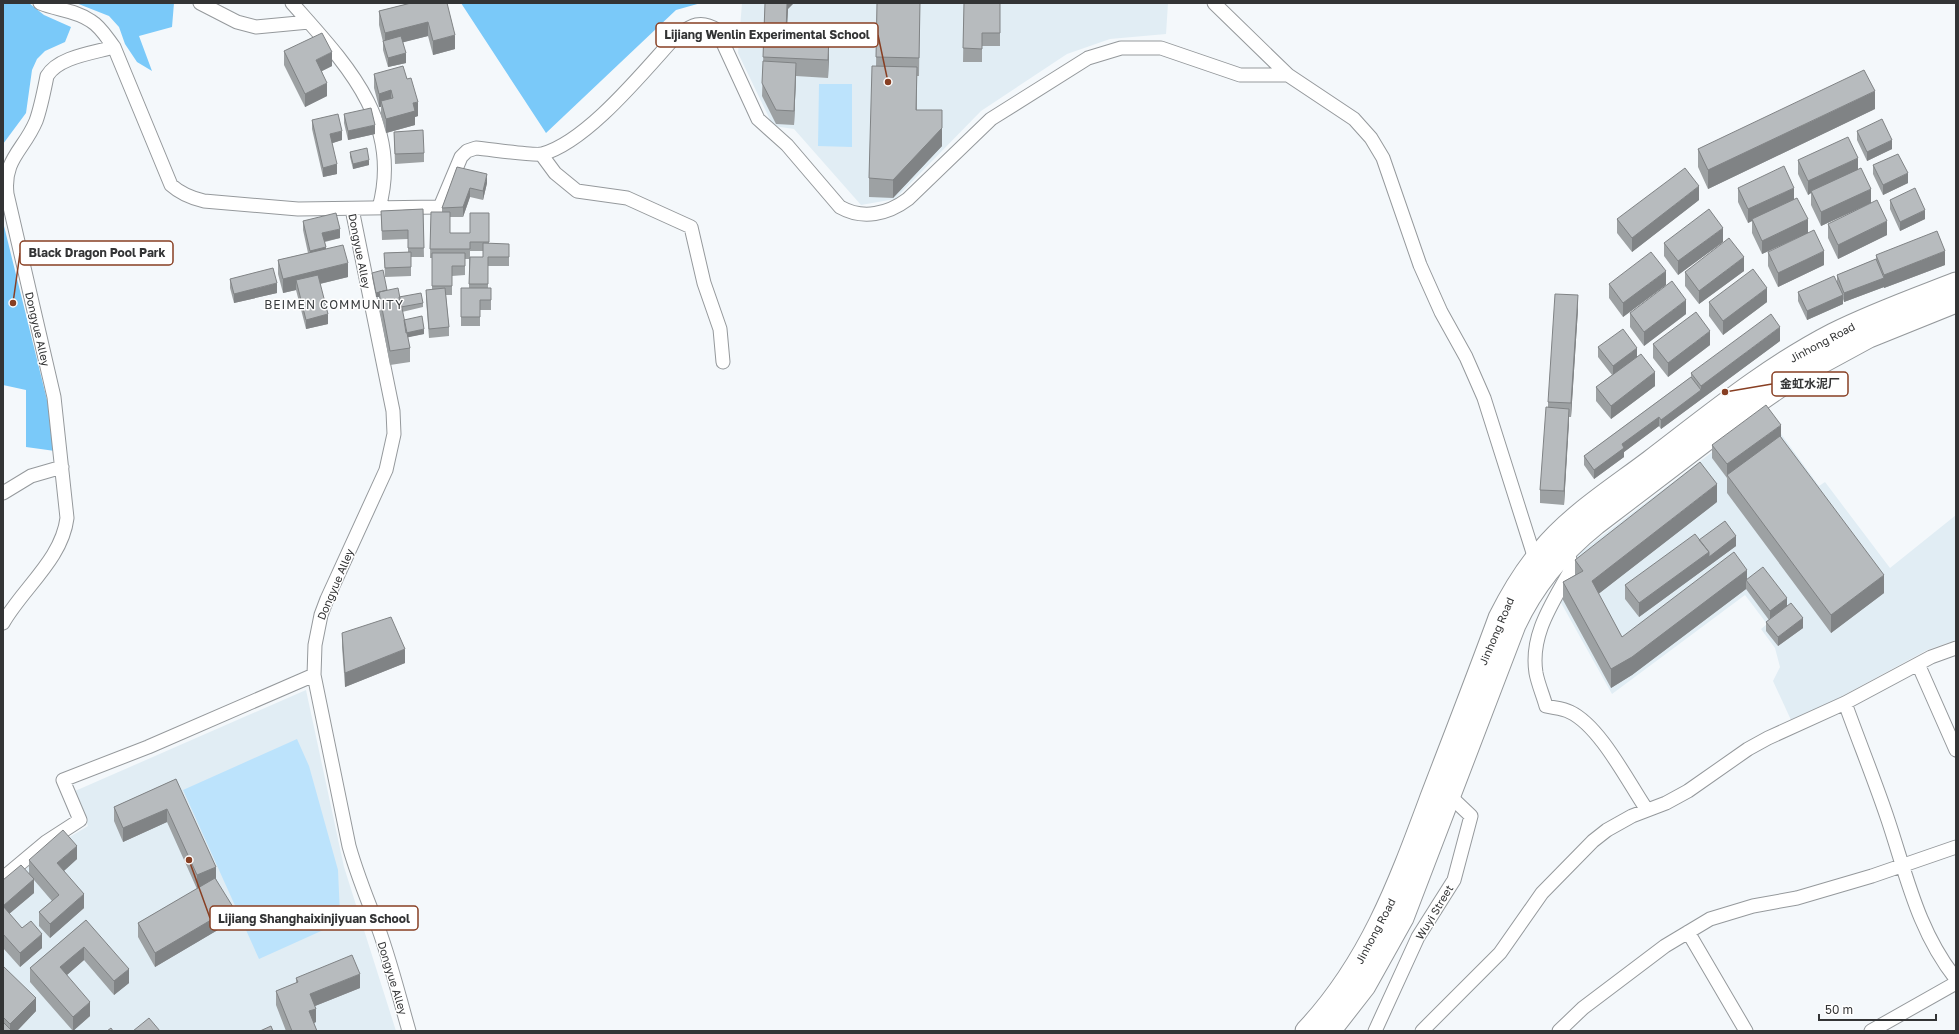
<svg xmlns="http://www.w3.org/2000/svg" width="1959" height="1034" font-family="'Golos Text','Noto Sans SC',sans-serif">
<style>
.built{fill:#e1edf4}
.green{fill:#bce3fc}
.forest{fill:#7ac9f9}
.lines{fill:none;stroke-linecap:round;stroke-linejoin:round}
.minor-casing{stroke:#95999c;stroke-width:15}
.primary-casing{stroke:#95999c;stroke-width:23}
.minor{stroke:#fff;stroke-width:13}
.primary{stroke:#fff;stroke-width:21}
.wall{fill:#9da1a3;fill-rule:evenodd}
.shaded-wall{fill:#808385}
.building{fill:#b7bbbe;stroke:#808385}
.labels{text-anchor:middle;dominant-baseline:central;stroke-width:3;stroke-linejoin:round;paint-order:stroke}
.street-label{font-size:11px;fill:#333435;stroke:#fff}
.neighbourhood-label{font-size:12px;letter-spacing:1px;fill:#393c3e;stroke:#fff}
.leader{fill:none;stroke:#883f23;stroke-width:1.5}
.callout-dot{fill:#883f23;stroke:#fff;stroke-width:1.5}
.callout{fill:#fff;stroke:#883f23;stroke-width:1.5}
.callout-label{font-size:12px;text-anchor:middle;font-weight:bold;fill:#333435}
</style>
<rect width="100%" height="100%" fill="#f4f8fb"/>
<path class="built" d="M 742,3 L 1168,3 L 1166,34 L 1110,39 L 1067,54 L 981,111 L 895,199 L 861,205 L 794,129 L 773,126 L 738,53 Z
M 1765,412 L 1819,486 L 1825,482 L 1890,568 L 1956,515 L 1956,640 L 1927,650 L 1833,701 L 1791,720 L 1773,681 L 1780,667 L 1775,648 L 1761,629 L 1767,624 L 1745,595 L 1612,694 L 1560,601 L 1571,585 L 1578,554 Z
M 306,690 L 344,867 L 396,1031 L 3,1031 L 3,891 L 43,853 L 88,826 L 75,791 Z"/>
<path class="green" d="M 819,84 L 852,84 L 852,147 L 818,146 Z
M 297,739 L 309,766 L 338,870 L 340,915 L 327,920 L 330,927 L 259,959 L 183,790 Z"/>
<path class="forest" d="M 3,3 L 29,3 L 44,15 L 71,27 L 65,42 L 45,51 L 37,59 L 32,70 L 26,113 L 3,144 Z
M 76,3 L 174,3 L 172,27 L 139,36 L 152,71 L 137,62 L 125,44 L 119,27 L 109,16 Z
M 461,3 L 701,3 L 676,10 L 546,133 Z
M 3,222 L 49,408 L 55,451 L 26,447 L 26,390 L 3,385 Z"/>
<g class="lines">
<g class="minor-casing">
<path id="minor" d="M 40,3 C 56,10 76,10 91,21 C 101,27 107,38 114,47 L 171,185 C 181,194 191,198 204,201 L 298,209 L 440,207 L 461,157 L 467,151 L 476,148 C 489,149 533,156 542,154 C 587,142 644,71 676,36 C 691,26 700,19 717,30 L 758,119 L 787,145 L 840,207 C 863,220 888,214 908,199 L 991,119 L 1088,58 L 1121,48 L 1161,48 L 1240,75 L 1288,75
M 200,3 L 237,22 L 256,27 L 309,22
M 292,3 C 345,63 403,121 379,208
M 1214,3 L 1288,75 L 1354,119 L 1371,138 L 1383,158 L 1420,265 L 1441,312 L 1466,357 L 1484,398 L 1535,559
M 541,154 L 555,173 L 577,191 L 627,198 L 691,227 L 704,283 L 720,329 L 723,362
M 352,209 L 393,411 L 394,434 L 386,470 L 327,599 L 321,615 L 315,645 L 314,675 L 349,846 C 356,871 365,894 375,919 C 389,955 398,993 409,1031
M 3,493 L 31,476 L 62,467
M 1567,549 L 1571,563 L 1569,573 C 1552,604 1530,635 1536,673 C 1538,684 1543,695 1546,706 C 1554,708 1563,708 1570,712 C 1600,726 1628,782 1647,810
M 3,623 C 23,588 62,559 67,518 L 54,397 L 7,194 C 3,159 24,150 36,121 C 41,107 44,91 47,76 C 58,57 93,53 114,47
M 1918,664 L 1956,750
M 1845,703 C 1859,742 1875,781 1888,820 C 1907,877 1918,931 1956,979
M 3,878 L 46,842 L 80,820 L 63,780 L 148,747 L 314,675
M 1688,932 L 1746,1031
M 1375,1031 L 1418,937 L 1454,880 L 1471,816 L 1450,796
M 1422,1031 L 1500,953 L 1542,893 L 1593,841 L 1607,830 L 1632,816 L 1666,803 L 1688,791 L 1748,749 L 1768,738 L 1845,703 L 1931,657 L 1956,648
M 1559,1031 L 1583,1008 L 1665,946 L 1710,919 L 1753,906 L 1797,898 L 1872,876 L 1956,847
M 1871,1031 L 1956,983"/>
</g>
<g class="primary-casing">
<path id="primary" d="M 1306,1031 C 1370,963 1399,883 1431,797 C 1454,737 1477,678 1499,618 C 1511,594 1524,572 1541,552 C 1570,516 1613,489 1650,461 C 1709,416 1767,368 1833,334 C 1873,314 1915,299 1956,283
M 1330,1031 L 1365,986 L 1403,918 L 1515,625 C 1534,584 1561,552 1596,524 L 1743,412 L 1788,381 L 1869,337 L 1956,302"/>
</g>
<use href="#minor" class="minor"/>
<use href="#primary" class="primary"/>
</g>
<path class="wall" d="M 411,3 L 455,49 L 433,55 L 428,36 L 403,42 L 406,63 L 388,67 L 383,50 L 383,42 L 379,25 L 379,11 Z
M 765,3 L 788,9 L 786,35 L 829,54 L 828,78 L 796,76 L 794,125 L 776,124 L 762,96 Z
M 877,3 L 920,3 L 919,76 L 917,76 L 917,110 L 942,128 L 942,146 L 893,198 L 869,197 L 869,178 L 876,67 Z
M 964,3 L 1000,3 L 1000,46 L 982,46 L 982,62 L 963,62 Z
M 284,51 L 332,66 L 322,71 L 327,96 L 305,107 L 284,65 Z
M 374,74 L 407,79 L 418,116 L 415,117 L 415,125 L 386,133 L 381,115 L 381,107 L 379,107 L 374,88 Z
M 1875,109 L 1708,189 L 1698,167 L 1698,149 Z
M 344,114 L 375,134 L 348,140 L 344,123 Z
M 312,120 L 342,140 L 332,143 L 337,174 L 323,177 L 312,129 Z
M 1857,131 L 1892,149 L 1867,161 L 1857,140 Z
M 394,132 L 424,153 L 424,162 L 395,164 Z
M 350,152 L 369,165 L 353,169 L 350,157 Z
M 1798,160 L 1858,169 L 1871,203 L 1821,226 L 1811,205 L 1811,193 L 1808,195 L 1798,174 Z
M 1873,165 L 1908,183 L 1883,195 L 1873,174 Z
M 457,167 L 487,183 L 483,200 L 470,197 L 463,217 L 450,217 L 450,233 L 470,233 L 489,213 L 489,244 L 509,244 L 509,266 L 488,266 L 488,288 L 491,288 L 491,310 L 480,310 L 480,326 L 461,326 L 461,288 L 469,288 L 469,259 L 465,259 L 465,275 L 452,276 L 452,295 L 446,295 L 449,327 L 449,336 L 429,338 L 426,299 L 426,290 L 432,290 L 432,258 L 430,258 L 431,212 L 442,212 L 442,208 ZM 470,251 L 483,251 L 483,257 L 470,257 Z
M 1738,188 L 1794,199 L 1808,233 L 1762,254 L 1752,233 L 1752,221 L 1748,223 L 1738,202 Z
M 1699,200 L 1632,252 L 1617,233 L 1617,219 Z
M 1890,200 L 1925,219 L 1900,231 L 1890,209 Z
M 423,209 L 424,257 L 411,257 L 411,276 L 385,277 L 384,253 L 408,252 L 408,239 L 382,240 L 381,211 Z
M 303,221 L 340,238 L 325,242 L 326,249 L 348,277 L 320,284 L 328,324 L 306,329 L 296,290 L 283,293 L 278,274 L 278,260 L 308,253 L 303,230 Z
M 1828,224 L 1887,235 L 1838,259 L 1828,238 Z
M 1723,242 L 1678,275 L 1664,256 L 1664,243 Z
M 1768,252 L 1824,265 L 1778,287 L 1768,266 Z
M 1876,255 L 1945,265 L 1884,288 L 1884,287 L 1844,302 L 1843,299 L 1843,304 L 1807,320 L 1798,301 L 1798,292 L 1837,282 L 1837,275 L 1876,259 Z
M 1744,271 L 1699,304 L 1685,286 L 1685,272 Z
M 372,273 L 387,290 L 399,297 L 423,303 L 423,307 L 402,312 L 404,320 L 424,334 L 407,337 L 410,348 L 410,362 L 390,365 L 379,306 L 379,297 L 376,297 L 372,277 Z
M 230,279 L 277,293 L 234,303 L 230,288 Z
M 1609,284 L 1666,285 L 1623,317 L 1609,298 Z
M 1709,302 L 1767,302 L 1723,335 L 1709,316 Z
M 1578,309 L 1571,417 L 1569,417 L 1564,505 L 1540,503 L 1540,490 L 1548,407 L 1548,402 Z
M 1630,313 L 1686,314 L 1644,346 L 1630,327 Z
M 1780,341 L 1661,429 L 1659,426 L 1624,452 L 1624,457 L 1594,479 L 1584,465 L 1584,456 L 1691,377 L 1691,373 Z
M 1653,344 L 1710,345 L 1668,377 L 1653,358 Z
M 1598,347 L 1637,356 L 1655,386 L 1611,419 L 1596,401 L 1596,387 L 1612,375 L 1598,357 Z
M 1781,437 L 1884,593 L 1831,633 L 1727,493 L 1727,478 L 1712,458 L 1712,445 Z
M 1717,502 L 1598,594 L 1622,637 L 1747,579 L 1787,606 L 1803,628 L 1778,646 L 1766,631 L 1766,622 L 1769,620 L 1746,589 L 1632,675 L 1611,688 L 1563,600 L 1563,582 L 1575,575 L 1575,560 Z
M 1699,540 L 1736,546 L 1639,617 L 1625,599 L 1625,585 Z
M 342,633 L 405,663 L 345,687 L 342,647 Z
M 176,779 L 233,921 L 155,967 L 138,937 L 138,923 L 197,889 L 167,822 L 123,842 L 114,821 L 114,807 Z
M 77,859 L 64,871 L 84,908 L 50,938 L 39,926 L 39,912 L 52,901 L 34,880 L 34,893 L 9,914 L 22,928 L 42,948 L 20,967 L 3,948 L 3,880 L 29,873 L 29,860 Z
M 86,920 L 129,983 L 114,995 L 84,960 L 67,975 L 90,1016 L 73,1031 L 30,982 L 30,968 Z
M 3,966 L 36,1011 L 17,1031 L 3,1031 Z
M 296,978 L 360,988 L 315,1006 L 316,1022 L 314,1023 L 317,1031 L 286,1031 L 276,1005 L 276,991 L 296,983 Z"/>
<path class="shaded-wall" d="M 787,3 L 794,3 L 788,9 L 786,53 Z
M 428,22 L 428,36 L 385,47 L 385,33 Z
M 455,35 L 455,49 L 433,55 L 433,41 Z
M 829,36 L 829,54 L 828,78 L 828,60 Z
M 332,52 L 332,66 L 316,74 L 316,60 Z
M 406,53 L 406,63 L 388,67 L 388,58 Z
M 796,63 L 796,76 L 794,125 L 794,111 Z
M 327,83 L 327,96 L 305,107 L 305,94 Z
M 391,90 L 391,104 L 381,101 L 381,107 L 379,107 L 379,94 Z
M 1875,91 L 1875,109 L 1708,189 L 1708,170 Z
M 418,102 L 418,116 L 415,117 L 415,125 L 386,133 L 386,119 L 413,103 Z
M 942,110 L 942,146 L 893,198 L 893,180 Z
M 375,125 L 375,134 L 348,140 L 348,131 Z
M 342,131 L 342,140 L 330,144 L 330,134 Z
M 1892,140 L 1892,149 L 1867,161 L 1867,152 Z
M 1858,158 L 1858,171 L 1811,191 L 1811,193 L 1808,195 L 1808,181 Z
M 369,160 L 369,165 L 353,169 L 353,164 Z
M 337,164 L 337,174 L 323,177 L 323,168 Z
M 1908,173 L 1908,183 L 1883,195 L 1883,185 Z
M 487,174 L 487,183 L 483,200 L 483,191 Z
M 1699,186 L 1699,200 L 1632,252 L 1632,238 Z
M 470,188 L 470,197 L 463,217 L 463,207 Z
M 1794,188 L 1794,201 L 1752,219 L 1752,221 L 1748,223 L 1748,209 Z
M 1871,189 L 1871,203 L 1821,226 L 1821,212 Z
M 1925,210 L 1925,219 L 1900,231 L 1900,222 Z
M 1808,219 L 1808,233 L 1762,254 L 1762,241 Z
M 1887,221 L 1887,235 L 1838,259 L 1838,245 Z
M 1723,228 L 1723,242 L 1678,275 L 1678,261 Z
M 340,229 L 340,238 L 322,242 L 322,233 Z
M 326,247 L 326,256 L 310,260 L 310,251 Z
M 1824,251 L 1824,265 L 1778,287 L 1778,273 Z
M 1945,251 L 1945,265 L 1884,288 L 1884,275 Z
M 1744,257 L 1744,271 L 1699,304 L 1699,291 Z
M 348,263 L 348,277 L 298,289 L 296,280 L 296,290 L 283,293 L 283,279 Z
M 1666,271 L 1666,285 L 1623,317 L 1623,303 Z
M 1884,278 L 1884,287 L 1844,302 L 1844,293 Z
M 277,283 L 277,293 L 234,303 L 234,294 Z
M 1767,288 L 1767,302 L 1723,335 L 1723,321 Z
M 379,292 L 379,297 L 376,297 L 376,293 Z
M 1578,295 L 1578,309 L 1571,417 L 1571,403 Z
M 1843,295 L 1843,304 L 1807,320 L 1807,311 Z
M 1686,300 L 1686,314 L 1644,346 L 1644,332 Z
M 328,314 L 328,324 L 306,329 L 306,320 Z
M 1780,327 L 1780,341 L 1661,429 L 1661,420 L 1701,390 L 1701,386 Z
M 424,329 L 424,334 L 405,338 L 405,333 Z
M 1710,331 L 1710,345 L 1668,377 L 1668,363 Z
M 1637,348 L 1637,357 L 1613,375 L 1613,366 Z
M 1655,372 L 1655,386 L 1611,419 L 1611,406 Z
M 1569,409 L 1569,423 L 1564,505 L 1564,491 Z
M 1659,417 L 1659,426 L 1624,452 L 1624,457 L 1594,479 L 1594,470 L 1622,444 Z
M 1781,425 L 1781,438 L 1727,475 L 1727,478 L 1727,464 Z
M 1717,484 L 1717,502 L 1592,599 L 1592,581 Z
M 1736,536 L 1736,546 L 1639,617 L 1639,603 L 1709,552 Z
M 1747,570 L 1747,581 L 1746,580 L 1746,589 L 1632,675 L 1611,688 L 1611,669 Z
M 1884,575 L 1884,593 L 1831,633 L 1831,615 Z
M 1787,598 L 1787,607 L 1770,620 L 1770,611 Z
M 1803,618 L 1803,628 L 1778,646 L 1778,637 Z
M 405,649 L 405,663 L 345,687 L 345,673 Z
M 167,809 L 167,822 L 123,842 L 123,828 Z
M 77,846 L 77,859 L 57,877 L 57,863 Z
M 216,867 L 216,881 L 197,889 L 197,875 Z
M 34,879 L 34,893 L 3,919 L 3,906 Z
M 84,894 L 84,908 L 50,938 L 50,924 Z
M 233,907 L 233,921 L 155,967 L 155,953 Z
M 42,934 L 42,948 L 20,967 L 20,953 Z
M 84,947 L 84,960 L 60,981 L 60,967 Z
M 129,969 L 129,983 L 114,995 L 114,981 Z
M 360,974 L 360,988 L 310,1008 L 310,994 Z
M 36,998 L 36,1011 L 17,1031 L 10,1031 L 10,1024 Z
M 90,1002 L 90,1016 L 73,1031 L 73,1017 Z
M 316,1009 L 316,1022 L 309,1025 L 309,1011 Z"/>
<path class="building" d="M 411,3 L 447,3 L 455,35 L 433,41 L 428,22 L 385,33 L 379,11 Z
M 765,3 L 787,3 L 786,34 L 829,36 L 828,60 L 763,57 Z
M 877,3 L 920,3 L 919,58 L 876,57 Z
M 964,3 L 1000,3 L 1000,33 L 982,33 L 982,49 L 963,48 Z
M 322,33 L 332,52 L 316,60 L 327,83 L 305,94 L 284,51 Z
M 401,36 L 406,53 L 388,58 L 383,41 Z
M 763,61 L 796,63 L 794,111 L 776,110 L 762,83 Z
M 403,66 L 407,79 L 411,78 L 418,102 L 413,103 L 415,111 L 386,119 L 381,101 L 393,98 L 391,90 L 379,94 L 374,74 Z
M 872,66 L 917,67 L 916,110 L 942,110 L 942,128 L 893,180 L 869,178 Z
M 1864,70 L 1875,91 L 1708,170 L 1698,149 Z
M 371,108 L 375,125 L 348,131 L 344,114 Z
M 338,114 L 342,131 L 330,134 L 337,164 L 323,168 L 312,120 Z
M 1882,119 L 1892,140 L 1867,152 L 1857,131 Z
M 423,130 L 424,153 L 395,154 L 394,132 Z
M 1848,137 L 1858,158 L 1808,181 L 1798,160 Z
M 367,148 L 369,160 L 353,164 L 350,152 Z
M 1898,154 L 1908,173 L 1883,185 L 1873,165 Z
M 1784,166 L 1794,188 L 1748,209 L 1738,188 Z
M 457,167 L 487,174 L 483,191 L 470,188 L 463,207 L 442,208 Z
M 1685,168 L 1699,186 L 1632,238 L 1617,219 Z
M 1861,168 L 1871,189 L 1821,212 L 1811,191 Z
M 1915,188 L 1925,210 L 1900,222 L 1890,200 Z
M 1797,198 L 1808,219 L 1762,241 L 1752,219 Z
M 1877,200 L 1887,221 L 1838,245 L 1828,224 Z
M 423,209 L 424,248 L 408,248 L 408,230 L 382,231 L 381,211 Z
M 1709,209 L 1723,228 L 1678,261 L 1664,243 Z
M 431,212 L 450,212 L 450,233 L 470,233 L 470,213 L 489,213 L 489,242 L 470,242 L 470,249 L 430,249 Z
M 336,213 L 340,229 L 322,233 L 326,247 L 310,251 L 303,221 Z
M 1814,230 L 1824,251 L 1778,273 L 1768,252 Z
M 1937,231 L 1945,251 L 1884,275 L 1876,255 Z
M 1729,238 L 1744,257 L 1699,291 L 1685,272 Z
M 483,243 L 509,244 L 509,257 L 488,257 L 488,284 L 469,284 L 470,257 L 483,257 Z
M 343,245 L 348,263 L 283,279 L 278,260 Z
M 411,252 L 411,267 L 385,268 L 384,253 Z
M 1651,252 L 1666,271 L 1623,303 L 1609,284 Z
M 432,253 L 465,253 L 465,266 L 452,266 L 452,286 L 432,286 Z
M 1876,259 L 1884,278 L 1844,293 L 1837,275 Z
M 273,268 L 277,283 L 234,294 L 230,279 Z
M 1753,269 L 1767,288 L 1723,321 L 1709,302 Z
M 383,270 L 387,290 L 376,293 L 372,273 Z
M 318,275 L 328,314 L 306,320 L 296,280 Z
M 1834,276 L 1843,295 L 1807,311 L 1798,292 Z
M 1672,281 L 1686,300 L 1644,332 L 1630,313 Z
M 398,288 L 410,348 L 390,351 L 379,292 Z
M 445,288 L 449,327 L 429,329 L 426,290 Z
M 461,288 L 491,288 L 491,300 L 480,300 L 480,317 L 461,317 Z
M 421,293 L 423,303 L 401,307 L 399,297 Z
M 1555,294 L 1578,295 L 1571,403 L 1548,402 Z
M 1696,312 L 1710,331 L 1668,363 L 1653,344 Z
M 1771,314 L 1780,327 L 1701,386 L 1691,373 Z
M 422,316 L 424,329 L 406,333 L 404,320 Z
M 1623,329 L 1637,348 L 1613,366 L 1598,347 Z
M 1641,354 L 1655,372 L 1611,406 L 1596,387 Z
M 1691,377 L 1701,390 L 1661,420 L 1659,417 L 1622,444 L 1624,448 L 1594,470 L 1584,456 Z
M 1766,405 L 1781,425 L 1727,464 L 1712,445 Z
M 1546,407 L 1569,409 L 1564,491 L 1540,490 Z
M 1780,436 L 1884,575 L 1831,615 L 1727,475 Z
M 1700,462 L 1717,484 L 1592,581 L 1622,637 L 1734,552 L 1747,570 L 1632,657 L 1611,669 L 1563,582 L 1583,571 L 1575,560 Z
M 1725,521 L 1736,536 L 1709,557 L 1709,552 L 1699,540 Z
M 1695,534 L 1709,552 L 1639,603 L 1625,585 Z
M 1763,567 L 1787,598 L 1770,611 L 1746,580 Z
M 1791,603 L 1803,618 L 1778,637 L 1766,622 Z
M 391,617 L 405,649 L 345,673 L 342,633 Z
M 176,779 L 216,867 L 197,875 L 167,809 L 123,828 L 114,807 Z
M 63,830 L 77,846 L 57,863 L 84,894 L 50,924 L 39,912 L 59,895 L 29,860 Z
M 21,865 L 34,879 L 3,906 L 3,880 Z
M 215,878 L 233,907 L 155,953 L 138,923 Z
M 3,906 L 22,928 L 31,921 L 42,934 L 20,953 L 3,934 Z
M 86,920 L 129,969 L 114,981 L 84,947 L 60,967 L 90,1002 L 73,1017 L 30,968 Z
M 352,955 L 360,974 L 310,994 L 316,1009 L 309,1011 L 317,1031 L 292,1031 L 276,991 L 298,982 L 296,978 Z
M 3,966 L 36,998 L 10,1024 L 3,1017 Z
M 149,1018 L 160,1031 L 133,1031 Z
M 3,1022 L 12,1031 L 3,1031 Z
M 271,1026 L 273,1031 L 260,1031 Z
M 111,1028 L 113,1031 L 107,1031 Z"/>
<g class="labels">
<g class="street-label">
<text transform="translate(360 251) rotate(79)">Dongyue Alley</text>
<text transform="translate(38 329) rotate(77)">Dongyue Alley</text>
<text transform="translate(1822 342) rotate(-28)">Jinhong Road</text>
<text transform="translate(335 584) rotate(-67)">Dongyue Alley</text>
<text transform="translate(1496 631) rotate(-67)">Jinhong Road</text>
<text transform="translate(1434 912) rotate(-59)">Wuyi Street</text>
<text transform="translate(1375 931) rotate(-62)">Jinhong Road</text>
<text transform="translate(393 978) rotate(73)">Dongyue Alley</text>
</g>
<g class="neighbourhood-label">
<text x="334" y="304">BEIMEN COMMUNITY</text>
</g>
</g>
<path class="leader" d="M888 82L878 35M13 303L20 253M1725 392L1772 384M189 860L210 918"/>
<g class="callout-dot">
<circle cx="888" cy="82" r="4"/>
<circle cx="13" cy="303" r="4"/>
<circle cx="1725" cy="392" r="4"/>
<circle cx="189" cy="860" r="4"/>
</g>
<g class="callout">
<rect x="656" y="23" width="222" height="24" rx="4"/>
<rect x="20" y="241" width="153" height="24" rx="4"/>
<rect x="1772" y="372" width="76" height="24" rx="4"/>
<rect x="210" y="906" width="208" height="24" rx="4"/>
</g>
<g class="callout-label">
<text x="767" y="39">Lijiang Wenlin Experimental School</text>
<text x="97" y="257">Black Dragon Pool Park</text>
<text x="1810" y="388">金虹水泥厂</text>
<text x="314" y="923">Lijiang Shanghaixinjiyuan School</text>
</g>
<rect width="1959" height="1034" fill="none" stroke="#333435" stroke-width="8"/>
<path d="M1819 1014v6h117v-6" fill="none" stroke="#333435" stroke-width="2"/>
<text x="1825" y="1014" font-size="12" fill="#333435" stroke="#ffffff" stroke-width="3" paint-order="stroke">50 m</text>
</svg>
